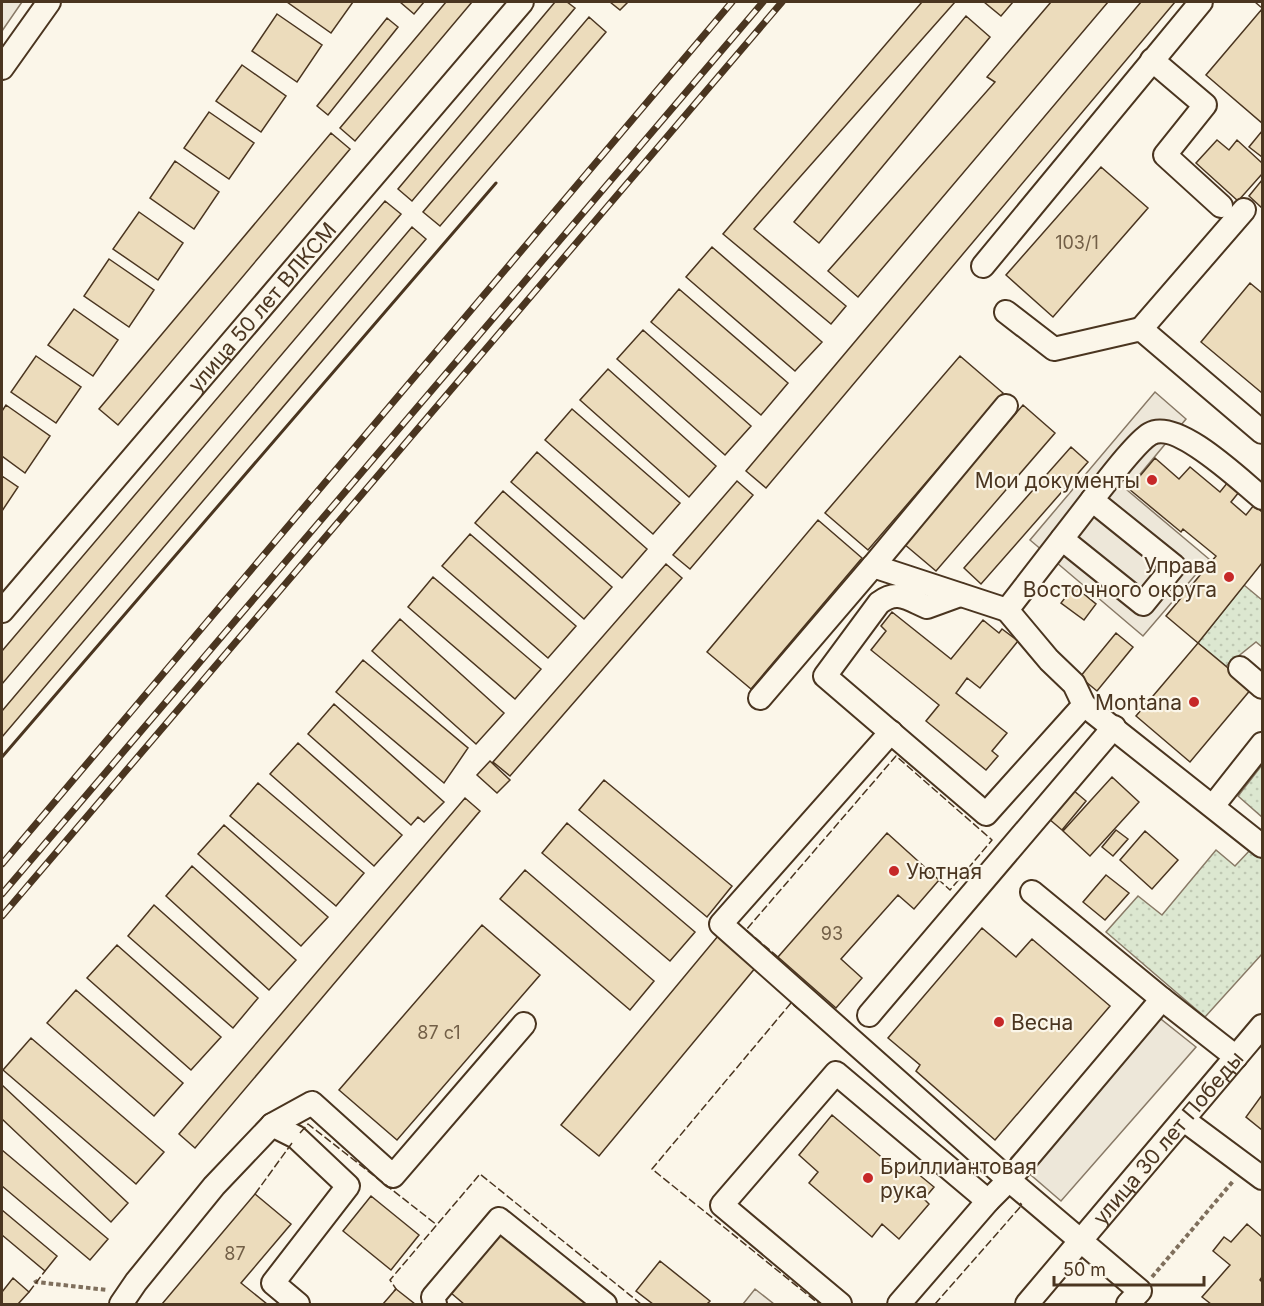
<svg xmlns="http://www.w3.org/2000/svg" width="1264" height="1306" font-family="Inter,sans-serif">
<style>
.park{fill:url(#park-dots);stroke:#887966;stroke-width:1.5}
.parking{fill:#ede7d9;stroke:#887966;stroke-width:1.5}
.building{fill:#ecdcbc;stroke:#4a3520;stroke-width:1.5}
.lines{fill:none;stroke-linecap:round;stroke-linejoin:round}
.minor-casing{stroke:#4a3520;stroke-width:26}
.path{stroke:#7f6f5c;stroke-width:4;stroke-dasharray:4.5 3;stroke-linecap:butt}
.minor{stroke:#fbf6e9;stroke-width:22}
.rail-casing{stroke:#4a3520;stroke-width:7}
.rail{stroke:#fbf6e9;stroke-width:4.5;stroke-dasharray:14;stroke-linecap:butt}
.fence{stroke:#4a3520;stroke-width:1.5;stroke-dasharray:8 3;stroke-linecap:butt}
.wall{stroke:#4a3520;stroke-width:3}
.poi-dot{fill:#c62828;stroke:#fbf6e9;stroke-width:2}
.labels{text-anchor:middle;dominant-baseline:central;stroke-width:4.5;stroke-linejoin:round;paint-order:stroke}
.number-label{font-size:18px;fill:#725f47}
.street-label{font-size:21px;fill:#4a3520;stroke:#fbf6e9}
.poi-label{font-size:21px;fill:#4a3520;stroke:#fbf6e9;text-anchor:end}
</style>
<defs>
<pattern id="park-dots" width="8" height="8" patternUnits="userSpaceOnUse" patternTransform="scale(1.5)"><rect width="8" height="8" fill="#dce7d0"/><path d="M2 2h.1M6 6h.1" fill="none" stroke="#bec7b2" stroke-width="1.8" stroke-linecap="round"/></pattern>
</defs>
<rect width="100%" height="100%" fill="#fbf6e9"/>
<path class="park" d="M 1244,585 L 1262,600 L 1262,647 L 1256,642 L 1226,666 L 1198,643 Z
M 1262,765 L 1262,817 L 1238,796 Z
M 1251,849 L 1262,859 L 1262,954 L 1205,1017 L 1106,932 L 1138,896 L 1162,915 L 1216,850 L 1235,866 Z"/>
<path class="parking" d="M 2,2 L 22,2 L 2,31 Z
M 1155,392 L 1186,419 L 1127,490 L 1209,559 L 1143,636 L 1030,540 Z
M 1147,1008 L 1196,1047 L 1061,1201 L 1011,1158 Z
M 755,1289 L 774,1304 L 743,1304 Z"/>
<path class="building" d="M 287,2 L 353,2 L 331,33 Z
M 400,2 L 424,2 L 414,14 Z
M 446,2 L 472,2 L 355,141 L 340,128 Z
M 555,2 L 567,2 L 575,8 L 412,201 L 398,189 Z
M 610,2 L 628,2 L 620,10 Z
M 922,2 L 955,2 L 754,229 L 846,306 L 831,324 L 723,234 Z
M 984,2 L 1013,2 L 1001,16 Z
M 1051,2 L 1108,2 L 858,297 L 828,271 L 995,82 L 987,77 Z
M 1141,2 L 1175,2 L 766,488 L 746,471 Z
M 1262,9 L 1262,123 L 1206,75 Z
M 277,14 L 322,45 L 297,82 L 252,51 Z
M 966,16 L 990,37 L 819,243 L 794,222 Z
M 589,17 L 606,32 L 440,226 L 423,212 Z
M 387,18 L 398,27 L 328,115 L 317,106 Z
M 242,65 L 286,96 L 261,132 L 216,101 Z
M 209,112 L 254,143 L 229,179 L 184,148 Z
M 1262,131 L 1262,157 L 1249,147 Z
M 331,133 L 350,149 L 118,425 L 99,409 Z
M 1217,140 L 1229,150 L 1237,140 L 1262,163 L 1262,174 L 1238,201 L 1196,163 Z
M 175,161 L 219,192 L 194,229 L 150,198 Z
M 1101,167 L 1148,208 L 1053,317 L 1006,275 Z
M 1262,180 L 1262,208 L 1249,196 Z
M 385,201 L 401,214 L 2,684 L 2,651 Z
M 139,212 L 183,243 L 158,280 L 113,249 Z
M 412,227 L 426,239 L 2,737 L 2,711 Z
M 712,247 L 822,342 L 795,371 L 686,277 Z
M 109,259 L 154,290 L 129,327 L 84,296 Z
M 1250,283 L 1262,293 L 1262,393 L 1201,342 Z
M 679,289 L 788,383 L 761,415 L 651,322 Z
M 74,309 L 118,340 L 93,376 L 48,345 Z
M 643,330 L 751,426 L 725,455 L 617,359 Z
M 36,356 L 81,387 L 56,423 L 11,392 Z
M 960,356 L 1003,393 L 868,550 L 825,513 Z
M 608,369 L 716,466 L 689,497 L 580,400 Z
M 6,405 L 50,436 L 25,473 L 2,456 L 2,411 Z
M 1023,405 L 1055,433 L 936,571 L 904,544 Z
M 572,409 L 680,503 L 653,534 L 545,440 Z
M 1071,447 L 1088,462 L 981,584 L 964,568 Z
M 537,452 L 647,549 L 622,578 L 511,482 Z
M 1155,458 L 1179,479 L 1190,467 L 1220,492 L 1228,482 L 1239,492 L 1231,502 L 1246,515 L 1254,505 L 1262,512 L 1262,563 L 1198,643 L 1166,616 L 1216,556 L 1183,529 L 1181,532 L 1129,489 Z
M 2,476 L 18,487 L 2,511 Z
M 737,481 L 753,495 L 690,569 L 673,555 Z
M 503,491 L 612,587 L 584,619 L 475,523 Z
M 818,520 L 862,558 L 751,689 L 707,652 Z
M 470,534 L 576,626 L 548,658 L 442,566 Z
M 666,564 L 682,578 L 510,776 L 493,762 Z
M 433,577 L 541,669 L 515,699 L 408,607 Z
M 1074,586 L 1096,604 L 1084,620 L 1061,603 Z
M 892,612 L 951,659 L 983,620 L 999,633 L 1002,629 L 1018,641 L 980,688 L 967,678 L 956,693 L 1007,733 L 992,751 L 998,756 L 986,770 L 926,721 L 939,705 L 871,650 L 886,631 L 881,626 Z
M 400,619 L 504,713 L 476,744 L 372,651 Z
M 1116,633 L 1133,647 L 1097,691 L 1080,677 Z
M 1198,643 L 1252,688 L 1190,762 L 1136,716 Z
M 363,660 L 468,748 L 444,783 L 336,692 Z
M 334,704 L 444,802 L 424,822 L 418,817 L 411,825 L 308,734 Z
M 298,743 L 402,835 L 374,866 L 270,774 Z
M 490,761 L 510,780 L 497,793 L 477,775 Z
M 1112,777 L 1139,802 L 1090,856 L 1063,831 Z
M 604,780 L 732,886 L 707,917 L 579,810 Z
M 258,783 L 364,873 L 336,906 L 230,816 Z
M 1073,790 L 1086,801 L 1062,830 L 1049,819 Z
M 465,798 L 480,811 L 195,1148 L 179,1134 Z
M 567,823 L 695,932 L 670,961 L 542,853 Z
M 224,825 L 328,917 L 301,946 L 198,854 Z
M 1116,830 L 1128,839 L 1113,856 L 1102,847 Z
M 1145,831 L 1178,860 L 1152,889 L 1120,860 Z
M 887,833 L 939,880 L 914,909 L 898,895 L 841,959 L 862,978 L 836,1008 L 778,957 Z
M 192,866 L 296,960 L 269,990 L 166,896 Z
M 525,870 L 654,981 L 630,1010 L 500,899 Z
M 1106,875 L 1129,893 L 1105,920 L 1083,902 Z
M 154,905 L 258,998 L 233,1028 L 128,936 Z
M 482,925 L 540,975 L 397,1140 L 339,1090 Z
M 982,928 L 1016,957 L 1032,939 L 1110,1006 L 995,1140 L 916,1071 L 920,1065 L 888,1038 Z
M 718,936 L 756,967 L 599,1156 L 561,1125 Z
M 117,945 L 221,1037 L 191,1070 L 87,978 Z
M 76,990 L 183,1083 L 154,1116 L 47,1023 Z
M 31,1038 L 164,1152 L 136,1184 L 3,1070 Z
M 2,1085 L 128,1203 L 111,1222 L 2,1119 Z
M 1262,1095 L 1262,1130 L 1246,1117 Z
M 832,1115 L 899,1172 L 906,1164 L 934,1187 L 924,1199 L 929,1204 L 899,1239 L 882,1224 L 872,1237 L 809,1183 L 818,1172 L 799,1155 Z
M 2,1150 L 108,1239 L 90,1260 L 2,1186 Z
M 255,1194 L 291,1224 L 241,1283 L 267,1304 L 162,1304 Z
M 371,1196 L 419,1235 L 391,1270 L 343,1231 Z
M 2,1210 L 57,1256 L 45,1271 L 2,1235 Z
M 1247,1224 L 1262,1237 L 1262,1277 L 1260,1280 L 1262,1282 L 1262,1304 L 1211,1304 L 1202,1297 L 1230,1265 L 1213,1251 L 1224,1237 L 1231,1242 Z
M 500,1233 L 587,1304 L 464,1304 L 451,1293 Z
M 660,1261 L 710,1301 L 707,1304 L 653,1304 L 636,1291 Z
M 13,1278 L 29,1292 L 18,1304 L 2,1304 L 2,1292 Z
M 396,1289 L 415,1304 L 383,1304 Z"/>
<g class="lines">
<g class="minor-casing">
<g id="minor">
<path d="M 1152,60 L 1205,105 L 1165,155 L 1221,206"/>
<path d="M 2,68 L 49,2"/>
<path d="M 983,266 L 1201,2"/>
<path d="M 1006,312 L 1054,349 L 1141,329 L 1262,432"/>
<path d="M 1141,329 L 1244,210"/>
<path d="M 1006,406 L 873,566 L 1007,610"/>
<path d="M 1092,500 L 1007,610 L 1049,660 L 1074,684 L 1084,705 L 1262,846"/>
<path d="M 1062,539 L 1143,604 L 1174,566 L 1092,500 C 1104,485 1136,442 1150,434 C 1177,418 1242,482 1262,498"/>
<path d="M 960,595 L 927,607 C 908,599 897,589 879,603 L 825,676 L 986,814 L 1084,705"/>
<path id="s1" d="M 2,611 L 522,2"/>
<path d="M 1240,668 L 1262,687"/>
<path d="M 760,698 L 873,566"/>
<path d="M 891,732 L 721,924 L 1009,1180 L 988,1201 L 899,1304"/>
<path d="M 1213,806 L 1262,744"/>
<path d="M 1032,892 L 1162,999"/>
<path d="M 869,1015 L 1114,727"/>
<path d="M 1184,1120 L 1262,1178"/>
<path d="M 272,1125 L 296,1137 L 348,1186 L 273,1283 L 298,1304"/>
<path d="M 121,1304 L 136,1282 L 214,1186 L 272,1125 L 312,1103 L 393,1176 L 524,1024"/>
<path d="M 435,1304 L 433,1297 L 499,1219 L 605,1304"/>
<path d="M 840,1304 L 722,1205 L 836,1073 L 988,1201"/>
<path id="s2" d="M 1027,1304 L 1262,1026"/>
<path d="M 1128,1304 L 1140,1291 L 1009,1180 L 1162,999 L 1236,1057"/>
</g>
</g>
<path class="path" d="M 1152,1277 L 1234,1180
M 35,1280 L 36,1282 L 107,1290"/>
<use href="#minor" class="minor"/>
<g class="rail-casing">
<path id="rail" d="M 2,864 L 732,2
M 2,894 L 763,2
M 2,916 L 782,2"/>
</g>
<use href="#rail" class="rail"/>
<path class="fence" d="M 1255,2 L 1262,8
M 778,957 L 746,930 L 896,756 L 992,840 L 950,890 L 939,880
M 808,1017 L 791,1003 L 652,1169 L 819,1304
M 300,1133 L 308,1124 L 437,1225
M 255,1194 L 292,1143
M 394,1291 L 396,1289 L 390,1280 L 480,1174 L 641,1304
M 29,1292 L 45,1271
M 935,1304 L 1022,1205 L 1020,1203"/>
<path class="wall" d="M 2,757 L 496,183"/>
</g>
<g class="poi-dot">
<circle cx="1152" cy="480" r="6"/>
<circle cx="1229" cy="577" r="6"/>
<circle cx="1194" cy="702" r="6"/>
<circle cx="894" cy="871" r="6"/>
<circle cx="999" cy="1022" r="6"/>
<circle cx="868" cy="1178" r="6"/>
</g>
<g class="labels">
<g class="number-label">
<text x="1077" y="242">103/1</text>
<text x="832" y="933">93</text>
<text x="439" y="1032">87 с1</text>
<text x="235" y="1253">87</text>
</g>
<g class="street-label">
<text stroke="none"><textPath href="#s1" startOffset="400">улица 50 лет ВЛКСМ</textPath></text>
<text stroke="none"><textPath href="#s2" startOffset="218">улица 30 лет Победы</textPath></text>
</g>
<g class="poi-label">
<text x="1140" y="480">Мои документы</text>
<text x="1217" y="565">Управа<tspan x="1217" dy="24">Восточного округа</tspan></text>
<text x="1182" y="702">Montana</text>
<text x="906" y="871" text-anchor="start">Уютная</text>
<text x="1011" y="1022" text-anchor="start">Весна</text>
<text x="880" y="1166" text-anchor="start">Бриллиантовая<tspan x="880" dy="24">рука</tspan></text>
</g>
</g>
<rect width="1264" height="1306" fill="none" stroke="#4a3520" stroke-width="6"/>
<path d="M1054 1276v9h150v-9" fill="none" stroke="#4a3520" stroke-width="3"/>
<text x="1063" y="1276" font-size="18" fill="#4a3520" stroke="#fbf6e9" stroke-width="4.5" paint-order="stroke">50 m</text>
</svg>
